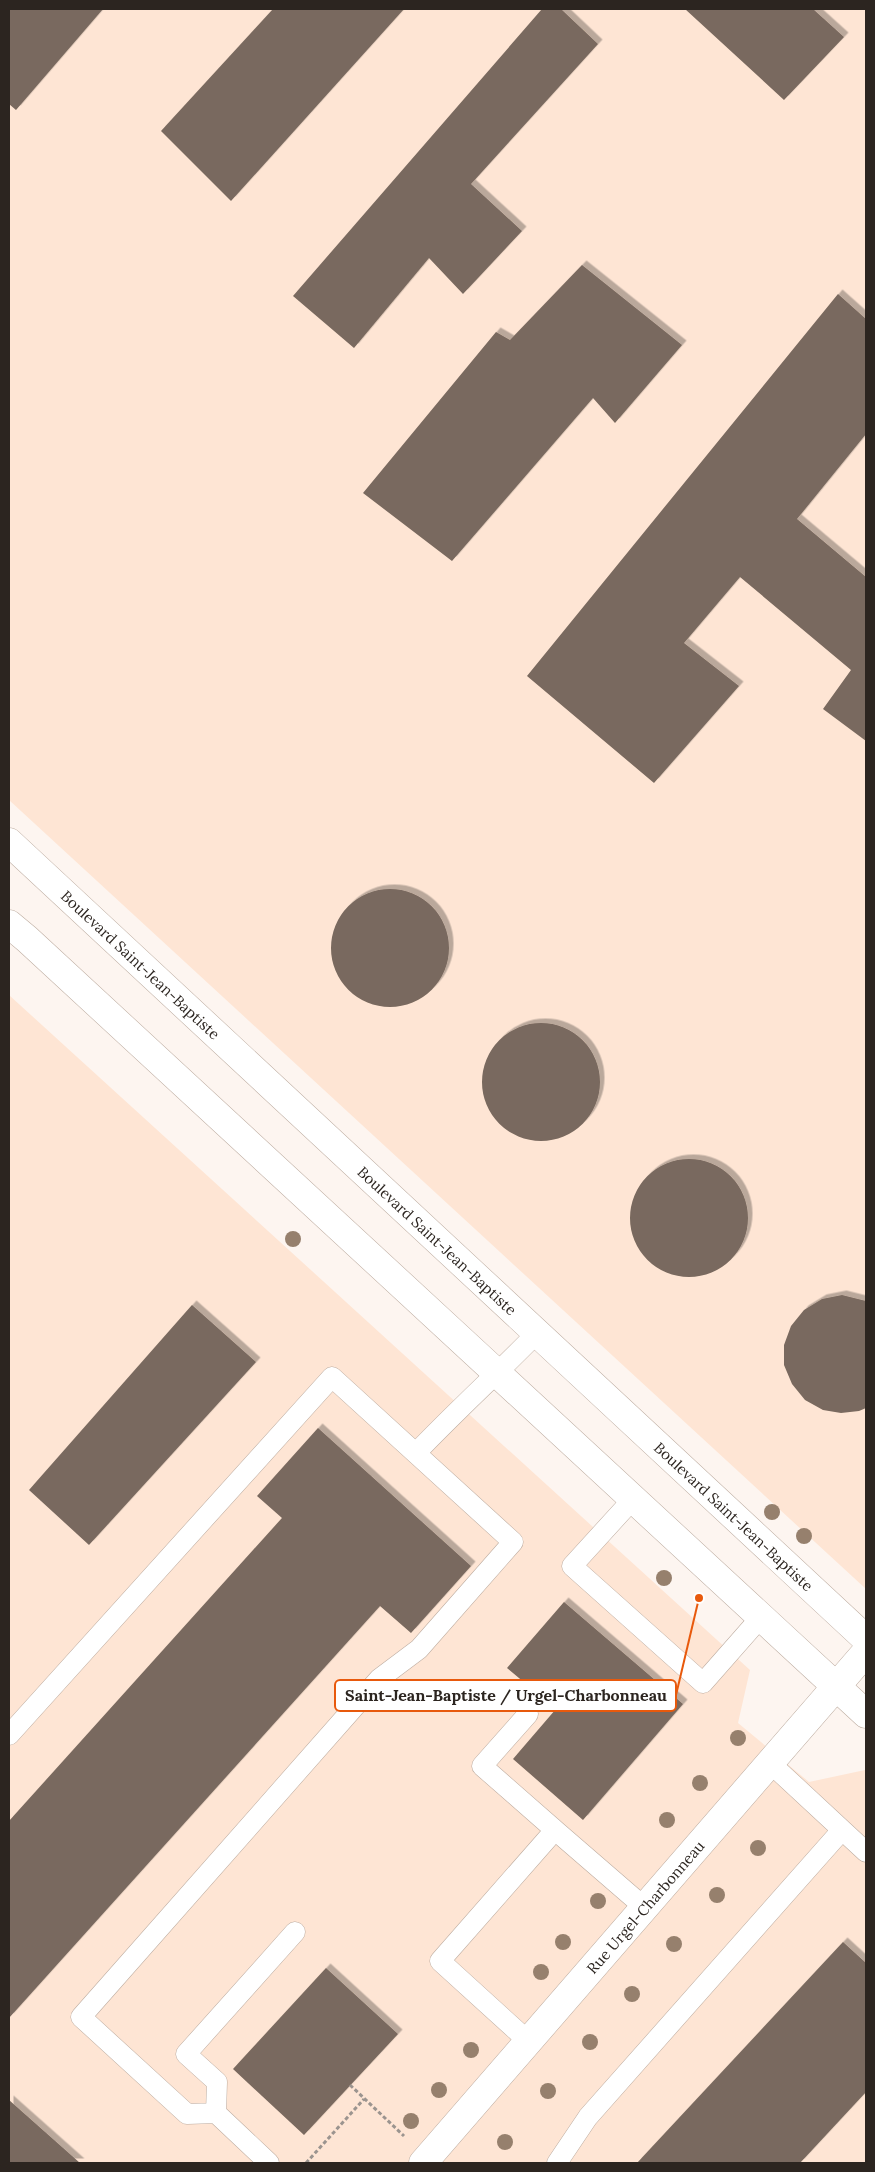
<svg xmlns="http://www.w3.org/2000/svg" width="875" height="2172" font-family="Lora,serif">
<style>
.built{fill:#fee5d4}
.building{fill:#79695e;filter:url(#shadow)}
.lines{fill:none;stroke-linecap:round;stroke-linejoin:round}
.service-casing{stroke:#bdaca0;stroke-width:21}
.minor-casing{stroke:#bdaca0;stroke-width:29}
.secondary-casing{stroke:#bdaca0;stroke-width:29}
.path{stroke:#9b948f;stroke-width:3;stroke-dasharray:4 2.5;stroke-linecap:butt}
.service{stroke:#fff;stroke-width:20}
.minor{stroke:#fff;stroke-width:28}
.secondary{stroke:#fff;stroke-width:28}
.tree{fill:#96806d}
.labels{text-anchor:middle;dominant-baseline:central;stroke-width:5;stroke-linejoin:round;paint-order:stroke}
.street-label{font-size:15px;fill:#2c2520;stroke:#fff}
.leader{fill:none;stroke:#e8590c;stroke-width:2}
.callout-dot{fill:#e8590c;stroke:#fff;stroke-width:2}
.callout{fill:#fff;stroke:#e8590c;stroke-width:2}
.callout-label{font-size:16px;text-anchor:middle;font-weight:bold;fill:#2c2520}
</style>
<defs>
<filter id="shadow"><feDropShadow dx="4.5" dy="-4.5" stdDeviation="0" flood-color="#0004"/></filter>
</defs>
<rect width="100%" height="100%" fill="#fdf5f0"/>
<path class="built" d="M 9,9 L 866,9 L 866,1589 L 9,800 Z
M 9,995 L 750,1670 L 738,1723 L 809,1782 L 865,1770 L 866,1772 L 866,2163 L 9,2163 Z"/>
<path class="building" d="M 9,9 L 103,9 L 16,110 L 9,104 Z
M 273,9 L 404,9 L 231,201 L 161,131 Z
M 542,9 L 561,9 L 598,44 L 471,184 L 522,231 L 463,294 L 429,258 L 354,348 L 293,296 Z
M 685,9 L 813,9 L 844,37 L 784,100 Z
M 582,265 L 682,345 L 615,423 L 593,398 L 452,561 L 363,493 L 496,332 L 510,340 Z
M 838,294 L 866,319 L 866,434 L 797,519 L 866,577 L 866,741 L 823,709 L 851,670 L 740,577 L 684,643 L 739,686 L 654,783 L 527,676 Z
M331 948a59 59 0 1 1 118 0a59 59 0 1 1-118 0Z
M482 1082a59 59 0 1 1 118 0a59 59 0 1 1-118 0Z
M630 1218a59 59 0 1 1 118 0a59 59 0 1 1-118 0Z
M 842,1295 L 866,1301 L 866,1408 L 859,1411 L 841,1413 L 823,1410 L 805,1400 L 792,1384 L 784,1365 L 784,1345 L 791,1326 L 804,1310 L 822,1299 Z
M 192,1305 L 256,1362 L 89,1545 L 29,1490 Z
M 318,1428 L 471,1566 L 411,1633 L 380,1606 L 9,2018 L 9,1821 L 282,1518 L 257,1496 Z
M 564,1602 L 683,1704 L 583,1820 L 513,1759 L 556,1709 L 507,1668 Z
M 843,1942 L 866,1963 L 866,2092 L 800,2163 L 637,2163 Z
M 326,1968 L 398,2034 L 304,2135 L 233,2069 Z
M 9,2100 L 80,2163 L 9,2163 Z"/>
<g class="lines">
<g class="service-casing">
<path id="service" d="M 416,1453 C 455,1412 497,1374 536,1334
M 633,1499 L 572,1566 L 703,1683 L 761,1617
M 528,1714 L 482,1766 L 555,1830
M 9,1735 L 332,1377 L 513,1542 L 419,1649 L 379,1679 L 81,2017 L 187,2114 L 216,2113
M 769,1762 L 866,1852
M 528,2041 L 440,1961 L 555,1830 L 644,1907
M 269,2163 L 216,2113 L 217,2082 L 186,2054 L 295,1932
M 557,2163 L 588,2117 L 842,1830"/>
</g>
<g class="minor-casing">
<g id="minor">
<path id="s1" d="M 423,2163 L 866,1652"/>
</g>
</g>
<g class="secondary-casing">
<g id="secondary">
<path id="s2" d="M 9,842 L 866,1639"/>
<path d="M 9,924 L 27,939 L 866,1714"/>
</g>
</g>
<path class="path" d="M 350,2085 L 404,2136
M 306,2163 L 364,2099"/>
<use href="#service" class="service"/>
<use href="#minor" class="minor"/>
<use href="#secondary" class="secondary"/>
</g>
<g class="tree">
<circle cx="293" cy="1239" r="8"/>
<circle cx="772" cy="1512" r="8"/>
<circle cx="804" cy="1536" r="8"/>
<circle cx="664" cy="1578" r="8"/>
<circle cx="738" cy="1738" r="8"/>
<circle cx="700" cy="1783" r="8"/>
<circle cx="667" cy="1820" r="8"/>
<circle cx="758" cy="1848" r="8"/>
<circle cx="717" cy="1895" r="8"/>
<circle cx="598" cy="1901" r="8"/>
<circle cx="563" cy="1942" r="8"/>
<circle cx="674" cy="1944" r="8"/>
<circle cx="541" cy="1972" r="8"/>
<circle cx="632" cy="1994" r="8"/>
<circle cx="590" cy="2042" r="8"/>
<circle cx="471" cy="2050" r="8"/>
<circle cx="439" cy="2090" r="8"/>
<circle cx="548" cy="2091" r="8"/>
<circle cx="411" cy="2121" r="8"/>
<circle cx="505" cy="2142" r="8"/>
</g>
<g class="labels">
<g class="street-label">
<text stroke="none"><textPath href="#s2" startOffset="180">Boulevard Saint-Jean-Baptiste</textPath></text>
<text stroke="none"><textPath href="#s2" startOffset="585">Boulevard Saint-Jean-Baptiste</textPath></text>
<text stroke="none"><textPath href="#s2" startOffset="990">Boulevard Saint-Jean-Baptiste</textPath></text>
<text stroke="none"><textPath href="#s1" startOffset="339">Rue Urgel-Charbonneau</textPath></text>
</g>
</g>
<path class="leader" d="M699 1598L676 1695"/>
<circle class="callout-dot" cx="699" cy="1598" r="5"/>
<rect class="callout" x="335" y="1680" width="341" height="31" rx="5"/>
<g class="callout-label">
<text x="506" y="1701">Saint-Jean-Baptiste / Urgel-Charbonneau</text>
</g>
<rect width="875" height="2172" fill="none" stroke="#2c2520" stroke-width="20"/>
</svg>
